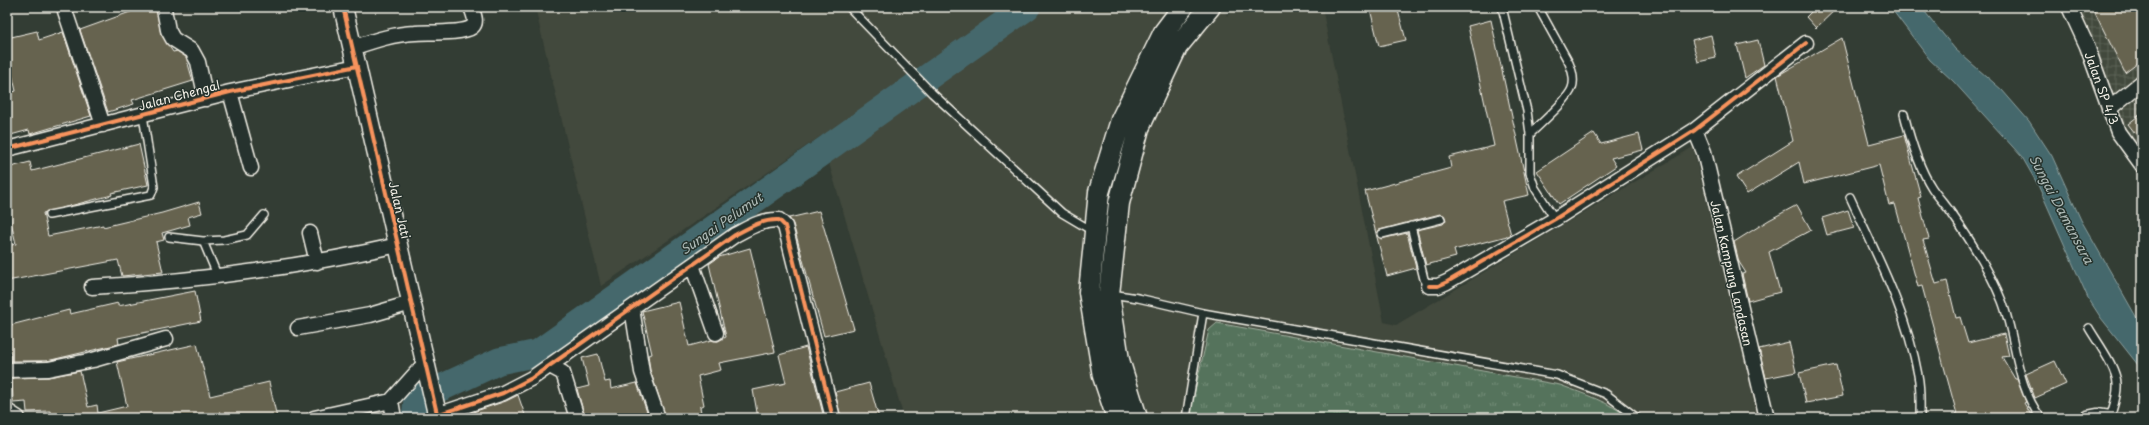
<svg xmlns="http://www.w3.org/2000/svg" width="2149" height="425" font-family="'Playpen Sans',sans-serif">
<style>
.built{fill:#42483c}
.industrial{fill:url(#industrial-grid)}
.grass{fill:url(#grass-tufts);stroke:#a4b2a2}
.water{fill:#45686c;stroke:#8b9f9e}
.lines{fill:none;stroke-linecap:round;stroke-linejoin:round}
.river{stroke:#45686c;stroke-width:27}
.building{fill:#666350;stroke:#f4f1e8}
.service-casing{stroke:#f4f1e8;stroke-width:10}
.minor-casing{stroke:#f4f1e8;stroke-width:17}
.tertiary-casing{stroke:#f4f1e8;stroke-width:21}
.secondary-casing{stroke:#f4f1e8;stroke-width:23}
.service{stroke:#26332d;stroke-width:7}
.minor{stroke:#26332d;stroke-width:14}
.tertiary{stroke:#26332d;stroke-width:18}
.secondary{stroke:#26332d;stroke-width:20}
.cycleway-casing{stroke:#26332d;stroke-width:6}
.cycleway{stroke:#f8935d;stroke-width:4}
.labels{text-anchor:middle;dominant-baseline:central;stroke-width:3;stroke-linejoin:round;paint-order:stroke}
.street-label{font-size:12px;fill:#f4f1e8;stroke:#26332d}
.water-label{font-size:13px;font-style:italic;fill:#aebab6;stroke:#26332d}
</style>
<defs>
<pattern id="industrial-grid" width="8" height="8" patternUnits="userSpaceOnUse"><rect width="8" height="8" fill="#42483c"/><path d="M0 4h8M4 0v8" fill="none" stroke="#5e6358"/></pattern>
<pattern id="grass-tufts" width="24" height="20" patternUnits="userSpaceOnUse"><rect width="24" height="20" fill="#54735b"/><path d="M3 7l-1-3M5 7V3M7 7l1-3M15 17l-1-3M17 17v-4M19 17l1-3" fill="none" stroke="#768e7a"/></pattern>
</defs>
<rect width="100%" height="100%" fill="#333d34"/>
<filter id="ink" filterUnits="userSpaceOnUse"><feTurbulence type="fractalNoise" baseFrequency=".025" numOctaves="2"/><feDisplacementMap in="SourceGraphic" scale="8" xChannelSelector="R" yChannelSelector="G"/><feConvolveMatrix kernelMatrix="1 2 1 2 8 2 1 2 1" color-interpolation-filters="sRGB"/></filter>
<g filter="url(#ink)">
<path class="built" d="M 535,7 L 1224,7 L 1227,16 L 1237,7 L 1322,7 L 1384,322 L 1396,325 L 1693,147 L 1759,418 L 904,418 L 821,136 L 601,286 Z"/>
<path class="industrial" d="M 2075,7 L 2142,7 L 2142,154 L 2123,128 Z"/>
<path class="grass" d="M 1217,323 L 1560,385 C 1584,394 1609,402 1630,418 L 1191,418 L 1191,407 L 1209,330 Z"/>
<path class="water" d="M 1890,7 L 1921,7 L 1955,49 L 2002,90 L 2029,121 L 2052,156 L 2081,220 L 2142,327 L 2142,370 L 2101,318 L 2088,298 L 2038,185 L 2022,157 L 1953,81 L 1930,60 Z"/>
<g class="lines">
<path class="river" d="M 415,418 L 417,399 L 499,361 L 538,353 L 1027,7"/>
</g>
<path class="building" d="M 144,7 L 146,11 L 156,8 L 161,34 L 173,52 L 177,51 L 186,57 L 193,81 L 132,100 L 134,104 L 108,112 L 80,30 Z
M 1376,7 L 1397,7 L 1406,40 L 1379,46 L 1370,9 Z
M 1816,7 L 1838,7 L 1816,28 L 1806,17 Z
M 2092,7 L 2142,7 L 2142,60 L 2125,73 Z
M 1491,20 L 1529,195 L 1502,201 L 1511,235 L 1454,250 L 1456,257 L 1426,265 L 1417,230 L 1443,224 L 1446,220 L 1444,215 L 1440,214 L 1379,230 L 1377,236 L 1381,239 L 1407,233 L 1416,268 L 1387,276 L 1365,191 L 1451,168 L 1449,157 L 1494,146 L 1468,26 Z
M 37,31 L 39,40 L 63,32 L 91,116 L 30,134 L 29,130 L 7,136 L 7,94 L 16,91 L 7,52 L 7,38 Z
M 1711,35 L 1716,58 L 1698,62 L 1692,40 Z
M 1842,38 L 1869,144 L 1904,135 L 1921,197 L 1918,198 L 1929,239 L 1923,240 L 1936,284 L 1947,281 L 1956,318 L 1960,317 L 1968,343 L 2004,334 L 2009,356 L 2002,357 L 2015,379 L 2017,379 L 2026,402 L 2024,403 L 2033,418 L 1958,418 L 1922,286 L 1918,287 L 1895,204 L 1889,205 L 1879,165 L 1804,184 L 1799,162 L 1747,194 L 1736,177 L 1793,141 L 1777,76 Z
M 1758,40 L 1764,65 L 1745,78 L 1737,45 Z
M 2142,113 L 2142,142 L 2128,124 Z
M 1594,133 L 1601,144 L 1639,134 L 1643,150 L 1611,158 L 1616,166 L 1559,204 L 1537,171 Z
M 139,144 L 148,185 L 111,193 L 112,195 L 43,213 L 48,236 L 103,225 L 103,227 L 162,213 L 199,202 L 202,213 L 188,217 L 190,225 L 162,233 L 164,240 L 156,242 L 163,272 L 122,276 L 118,260 L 7,281 L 7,246 L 16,244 L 7,205 L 7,168 L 30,162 L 32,171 Z
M 1797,205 L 1811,230 L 1769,252 L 1780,292 L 1748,301 L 1742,274 L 1746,273 L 1739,262 L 1734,242 L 1769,220 Z
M 1848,210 L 1854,228 L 1827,235 L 1822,218 Z
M 819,211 L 854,329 L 824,336 L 793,224 L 789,218 Z
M 750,248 L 775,352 L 719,363 L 721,370 L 698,376 L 704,405 L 700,407 L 702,418 L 666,418 L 650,370 L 648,355 L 652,354 L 642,311 L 679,302 L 689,346 L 712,340 L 718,341 L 726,337 L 709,264 L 719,257 Z
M 195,291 L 201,321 L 118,338 L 119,344 L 47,361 L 11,361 L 11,352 L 7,353 L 7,326 L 69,310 L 70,314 L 118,303 L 118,306 Z
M 1789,342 L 1796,372 L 1766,378 L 1759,349 Z
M 197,344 L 210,396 L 269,382 L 277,418 L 52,418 L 50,411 L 27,412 L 26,402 L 13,403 L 12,378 L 48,377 L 80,371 L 88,407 L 97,405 L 98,413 L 127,406 L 117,362 Z
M 806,347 L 824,418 L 758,418 L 753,390 L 786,383 L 779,355 Z
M 598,354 L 605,382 L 610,381 L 611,389 L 637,383 L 649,418 L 585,418 L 577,389 L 589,386 L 582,358 Z
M 2055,361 L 2066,384 L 2035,398 L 2026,374 Z
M 1836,365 L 1843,396 L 1806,403 L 1799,373 Z
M 869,383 L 879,418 L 841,418 L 835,392 Z
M 518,395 L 526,418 L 455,418 L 506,401 Z"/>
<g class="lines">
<g class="service-casing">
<path id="service" d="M 849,7 L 932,93 L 1062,213 L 1094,232
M 1502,7 L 1527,111 L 1530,134 L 1530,173 L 1535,188 L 1555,219
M 1904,114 C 1910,138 1919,168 1932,188 C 1938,197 1946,205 1952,214 C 1971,241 1990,271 2002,301 C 2017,340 2015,384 2041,418
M 1530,134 C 1540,124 1568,100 1572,88 C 1575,80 1572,70 1569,63 L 1538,7
M 1850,197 C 1876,254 1907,312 1918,375 C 1921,389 1920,404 1920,418
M 49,215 L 151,195 L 154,187 L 143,115
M 1411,226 L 1424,279 L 1429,286
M 1382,234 L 1441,219
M 169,237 L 203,241 L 218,277
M 203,241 L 224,240 L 247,235 L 264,215
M 1111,294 L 1138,298 L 1203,313 L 1557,375 L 1606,394 L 1637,418
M 2089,328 C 2097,342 2117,368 2117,384 C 2118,396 2113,407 2110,418
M 1186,418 L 1203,313"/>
</g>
<g class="minor-casing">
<path id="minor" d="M 2069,7 L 2087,46 L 2118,132 L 2142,165
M 164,9 L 168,30 L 173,39 L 192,51 L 198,62 L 206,99
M 65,11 L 103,125
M 352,48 C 373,41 393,34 415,33 C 427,32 463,34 472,27 C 478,22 473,13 471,7
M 230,92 L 251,168
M 2109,109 L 2142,82
M 1695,130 L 1704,152 L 1767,418
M 7,149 L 230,92 L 357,66
M 310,233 L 317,262
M 692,265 L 716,333
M 1429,286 L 1438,286 L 1447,282 L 1555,219 L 1695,130 L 1806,43
M 92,287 C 196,281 297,268 398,245
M 632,308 L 642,372 L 658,418
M 298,328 L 370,315 L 411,303
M 550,366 L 563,373 L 577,418
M 7,370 L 48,369 L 93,360 L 166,339
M 391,401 L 394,418
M 7,411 L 18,418
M 437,415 L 503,393 L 532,378 L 735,235 C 750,227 763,219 779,220 L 785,226 L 833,418
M 314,418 L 391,401 L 426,362
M 2087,418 L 2097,416 L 2110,418"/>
</g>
<g class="tertiary-casing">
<path id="tertiary" d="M 343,7 L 438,418"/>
</g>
<g class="secondary-casing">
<path id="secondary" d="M 1117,418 L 1103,376 L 1089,292 L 1099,192 L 1121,120 L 1164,32 L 1183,7
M 1137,418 L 1119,360 L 1109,294 L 1119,203 L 1139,128 L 1177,47 L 1210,7"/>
</g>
<use href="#service" class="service"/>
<use href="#minor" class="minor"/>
<use href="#tertiary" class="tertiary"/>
<use href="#secondary" class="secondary"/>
<g class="cycleway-casing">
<path id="cycleway" d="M 343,7 L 438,418
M 7,149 L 230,92 L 357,66
M 1429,286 L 1438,286 L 1447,282 L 1555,219 L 1695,130 L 1806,43
M 437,415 L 503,393 L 532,378 L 735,235 C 750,227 763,219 779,220 L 785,226 L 833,418"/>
</g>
<use href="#cycleway" class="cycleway"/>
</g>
</g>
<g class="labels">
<g class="street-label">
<text transform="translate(2102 88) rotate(70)">Jalan SP 4/3</text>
<text transform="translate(179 95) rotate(-15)">Jalan Chengal</text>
<text transform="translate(400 210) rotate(77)">Jalan Jati</text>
<text transform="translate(1732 273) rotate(77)">Jalan Kampung Landasan</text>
</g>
<g class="water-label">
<text transform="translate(2062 209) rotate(62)">Sungai Damansara</text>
<text transform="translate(721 223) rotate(-35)">Sungai Pelumut</text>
</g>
</g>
<rect width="2149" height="425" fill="none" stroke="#26332d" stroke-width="24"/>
<rect x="12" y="12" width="2125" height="401" fill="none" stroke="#f4f1e8" stroke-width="1.5" filter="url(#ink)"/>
</svg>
